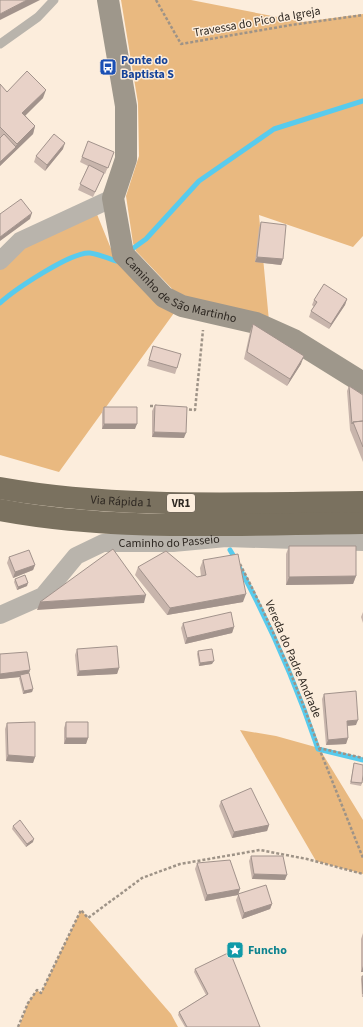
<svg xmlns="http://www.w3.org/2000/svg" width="363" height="1027" font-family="'Source Sans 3',sans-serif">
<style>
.green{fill:#e9b980}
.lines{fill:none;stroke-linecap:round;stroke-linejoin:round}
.stream{stroke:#58cbed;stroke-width:5}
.path{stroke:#9e9387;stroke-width:2.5;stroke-dasharray:3 2;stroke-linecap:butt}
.lane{stroke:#b9b4ac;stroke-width:9}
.street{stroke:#b9b4ac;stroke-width:18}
.secondary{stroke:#9e978b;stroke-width:22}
.highway{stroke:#7a715f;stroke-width:22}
.wall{fill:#c8b5ac}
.shaded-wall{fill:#a2938c}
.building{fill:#e8d2c8;stroke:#a2938c}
.labels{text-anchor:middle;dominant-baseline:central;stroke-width:3;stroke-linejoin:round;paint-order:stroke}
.shield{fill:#fceddc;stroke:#6b6259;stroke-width:1}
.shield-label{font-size:11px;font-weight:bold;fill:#2d2721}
.street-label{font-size:12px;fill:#2d2721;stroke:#fceddc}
.transit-label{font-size:12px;font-weight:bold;fill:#164399;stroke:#fceddc;text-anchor:start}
.culture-label{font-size:12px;font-weight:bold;fill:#0d838f;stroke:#fceddc;text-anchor:start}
</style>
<rect width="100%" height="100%" fill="#fceddc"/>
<path class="green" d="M 121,0 L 191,0 L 303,22 L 363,14 L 363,236 L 353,247 L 259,215 L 269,321 L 177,294 L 136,251 L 133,243 L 126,196 L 139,156 L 138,103 Z
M 94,207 L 116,261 L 174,313 L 59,472 L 0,455 L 0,261 Z
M 240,730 L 276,736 L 319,748 L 363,820 L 363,874 L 316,861 Z
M 81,910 L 171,1014 L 178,1027 L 19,1027 L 28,1003 L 37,990 L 41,993 Z"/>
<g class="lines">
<path class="stream" d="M 128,252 L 146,239 L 199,181 L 274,129 L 363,101
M 0,303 C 14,290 72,251 90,253 C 98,254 108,258 116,261 L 120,258
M 230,550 L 236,560
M 239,567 C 271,626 297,686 318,749 L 363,760"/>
<path class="path" d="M 156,0 L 181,44 L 291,25 L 363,15
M 150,406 L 157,406
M 184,409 L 195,410 L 203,330
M 240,564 C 271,624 297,685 319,748 L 363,758
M 319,748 L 363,858
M 18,1027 L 28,1003 L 37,990 L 41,993 L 81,910 L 88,918 L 142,878 L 180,864 L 260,850 L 307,859 L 363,874"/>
<path class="lane" d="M 0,44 L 38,17 L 54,0"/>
<g class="street">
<path d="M 0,261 L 20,241 L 113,198"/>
<path id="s1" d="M 0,615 L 43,596 L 76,556 L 103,543 L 173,543 L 226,538 L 363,542"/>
</g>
<path class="secondary" id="s2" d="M 108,0 L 126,106 L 126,159 L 113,198 L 123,254 L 164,297 L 182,306 L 256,323 L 294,340 L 363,383"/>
<g class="highway">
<path id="s3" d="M 0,488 C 119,509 242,503 363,502"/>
<path d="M 0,510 C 117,532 244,524 363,523"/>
</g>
</g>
<path class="wall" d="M 0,84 L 7,92 L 43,98 L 25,115 L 35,126 L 33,134 L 0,166 Z
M 63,149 L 45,171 L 34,162 L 36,156 Z
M 114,152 L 105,174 L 104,173 L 93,197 L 78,190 L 88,166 L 80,162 L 82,157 Z
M 261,222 L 283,259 L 281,265 L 255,262 L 259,228 Z
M 347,299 L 345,305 L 329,329 L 309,317 L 311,311 L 314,307 L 312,305 L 314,300 Z
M 253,324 L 301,364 L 287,386 L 244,359 L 250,332 Z
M 153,346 L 177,368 L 175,374 L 147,366 Z
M 349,386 L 363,395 L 363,462 L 350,430 L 347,391 Z
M 155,405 L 184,438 L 152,437 L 152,411 Z
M 104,407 L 135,429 L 102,429 L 102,412 Z
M 289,546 L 356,576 L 353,584 L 286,585 L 286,554 Z
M 9,557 L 35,565 L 33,570 L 13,578 L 7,563 Z
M 203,560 L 243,602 L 167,615 L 135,575 L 138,567 L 197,577 L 201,576 L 200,568 Z
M 15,579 L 27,586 L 17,590 L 14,582 Z
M 363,612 L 363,623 L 361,617 Z
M 183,623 L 234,627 L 232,633 L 185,644 L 181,628 Z
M 77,649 L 119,668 L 117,674 L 77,676 L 75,655 Z
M 198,651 L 212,664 L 199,666 L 197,654 Z
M 0,654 L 30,670 L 29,673 L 33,689 L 32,692 L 23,694 L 19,678 L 20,677 L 0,679 Z
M 324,694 L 356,725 L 347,726 L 348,738 L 346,744 L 326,745 L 322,699 Z
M 66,722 L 88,738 L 86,744 L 64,744 L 64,728 Z
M 7,723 L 35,757 L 33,763 L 6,761 L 5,729 Z
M 354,763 L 362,783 L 361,786 L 350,784 Z
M 221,801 L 269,825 L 267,831 L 232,838 L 219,806 Z
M 13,826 L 33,842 L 26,847 L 12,829 Z
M 251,856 L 285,880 L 252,879 L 249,861 Z
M 197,863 L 240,889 L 238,894 L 272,904 L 270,909 L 242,919 L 236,900 L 238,895 L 205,901 L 195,869 Z
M 363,933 L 363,972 L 361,972 L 361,939 Z
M 195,969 L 260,1027 L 185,1027 L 178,1015 L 179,1012 L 206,995 L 194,972 Z
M 362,976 L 363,997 L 362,997 L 361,979 Z"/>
<path class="shaded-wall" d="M 27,0 L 40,0 L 0,20 L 0,14 Z
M 46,90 L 43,98 L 20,121 L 22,113 Z
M 35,126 L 33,134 L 0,166 L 0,162 Z
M 65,143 L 63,149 L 45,171 L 47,165 Z
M 32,213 L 30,219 L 0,241 L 0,237 Z
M 257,257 L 283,259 L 281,265 L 255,262 Z
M 347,299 L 345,305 L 329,329 L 331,324 Z
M 304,356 L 301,364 L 287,386 L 290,379 Z
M 104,424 L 137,424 L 135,429 L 102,429 Z
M 154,432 L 186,433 L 184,438 L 152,437 Z
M 35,565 L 33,570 L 13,578 L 15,572 Z
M 356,576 L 353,584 L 286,585 L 289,577 Z
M 28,583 L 27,586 L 17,590 L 18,587 Z
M 246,594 L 243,602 L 167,615 L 170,608 Z
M 146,595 L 144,603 L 37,610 L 40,602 Z
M 234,627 L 232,633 L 185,644 L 187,638 Z
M 214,661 L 212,664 L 199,666 L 200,663 Z
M 119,668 L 117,674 L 77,676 L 79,671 Z
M 30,670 L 28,676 L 20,675 L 20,677 L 0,679 L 0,674 Z
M 33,689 L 32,692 L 23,694 L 24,691 Z
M 358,720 L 356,725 L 345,726 L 347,721 Z
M 66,738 L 88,738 L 86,744 L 64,744 Z
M 348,738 L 346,744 L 326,745 L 328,740 Z
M 8,755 L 35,757 L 33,763 L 6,761 Z
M 269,825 L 267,831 L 232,838 L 234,832 Z
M 34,839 L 33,842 L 26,847 L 27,844 Z
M 254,874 L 287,875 L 285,880 L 252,879 Z
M 240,889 L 238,895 L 205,901 L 207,895 Z
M 272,904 L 270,909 L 242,919 L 244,913 Z
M 363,966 L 363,972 L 361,972 Z"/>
<path class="building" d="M 0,0 L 27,0 L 0,14 Z
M 27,71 L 46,90 L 22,113 L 35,126 L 17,144 L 0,127 L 0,84 L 7,92 Z
M 4,134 L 16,147 L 0,162 L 0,138 Z
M 54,134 L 65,143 L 47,165 L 36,156 Z
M 88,141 L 114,152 L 108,168 L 82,157 Z
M 89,165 L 104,173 L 95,192 L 80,184 Z
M 21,199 L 32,213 L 0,237 L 0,214 Z
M 261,222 L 286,225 L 283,259 L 257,257 Z
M 324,284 L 347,299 L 331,324 L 311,311 L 317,302 L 314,300 Z
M 253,324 L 304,356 L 290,379 L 247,352 Z
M 153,346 L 181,354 L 177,368 L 149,360 Z
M 349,386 L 363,395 L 363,421 L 353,422 L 352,424 Z
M 155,405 L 187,407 L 186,433 L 154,432 Z
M 104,407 L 137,407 L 137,424 L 104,424 Z
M 363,421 L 363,447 L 353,422 Z
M 289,546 L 356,546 L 356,576 L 289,577 Z
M 113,549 L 146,595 L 40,602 Z
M 29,550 L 35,565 L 15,572 L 9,557 Z
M 166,551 L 197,577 L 206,575 L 203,560 L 238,554 L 246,594 L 170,608 L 138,567 Z
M 25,575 L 28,583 L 18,587 L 15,579 Z
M 231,612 L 234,627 L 187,638 L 183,623 Z
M 117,646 L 119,668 L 79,671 L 77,649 Z
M 212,649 L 214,661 L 200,663 L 198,651 Z
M 27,652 L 30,670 L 0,674 L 0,654 Z
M 29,673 L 33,689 L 24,691 L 20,675 Z
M 356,691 L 358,720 L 347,721 L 348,738 L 328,740 L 324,694 Z
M 35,722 L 35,757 L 8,755 L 7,723 Z
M 66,722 L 88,722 L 88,738 L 66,738 Z
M 354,763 L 363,765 L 363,775 L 362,783 L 351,782 Z
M 251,788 L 269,825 L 234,832 L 221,801 Z
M 20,820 L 34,839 L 27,844 L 13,826 Z
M 251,856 L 283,856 L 287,875 L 254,874 Z
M 230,860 L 240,889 L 207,895 L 197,863 Z
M 266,885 L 272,904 L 244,913 L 238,894 Z
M 230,952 L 260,1027 L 187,1027 L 179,1012 L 208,994 L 195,969 Z
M 362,976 L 363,976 L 363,994 Z"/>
<defs>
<g id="bus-square" transform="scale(0.9)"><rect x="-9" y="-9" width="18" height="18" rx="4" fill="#1a4fb4" stroke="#fceddc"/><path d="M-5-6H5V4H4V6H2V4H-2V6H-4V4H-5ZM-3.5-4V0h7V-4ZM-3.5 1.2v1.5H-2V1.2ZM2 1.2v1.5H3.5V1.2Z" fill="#fff"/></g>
<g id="sight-square" transform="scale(0.9)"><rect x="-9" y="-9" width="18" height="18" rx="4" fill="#0f9aa8" stroke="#fceddc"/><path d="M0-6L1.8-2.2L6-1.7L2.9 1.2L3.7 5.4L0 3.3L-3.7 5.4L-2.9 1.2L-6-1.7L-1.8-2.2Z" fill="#fff"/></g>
</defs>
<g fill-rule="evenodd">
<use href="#bus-square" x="108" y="67"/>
<use href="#sight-square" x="235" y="950"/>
</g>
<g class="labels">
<rect class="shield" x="167" y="494" width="28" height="18" rx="3"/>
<g class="shield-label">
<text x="181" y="503">VR1</text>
</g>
<g class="street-label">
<text transform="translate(257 22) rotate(-10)">Travessa do Pico da Igreja</text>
<text stroke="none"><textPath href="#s2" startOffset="329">Caminho de São Martinho</textPath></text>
<text stroke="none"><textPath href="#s3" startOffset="122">Via Rápida 1</textPath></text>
<text stroke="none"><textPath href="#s1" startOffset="195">Caminho do Passeio</textPath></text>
<text transform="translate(293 659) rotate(67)">Vereda do Padre Andrade</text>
</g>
<g class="transit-label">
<text x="121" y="60">Ponte do<tspan x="121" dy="14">Baptista S</tspan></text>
</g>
<g class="culture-label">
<text x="248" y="950">Funcho</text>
</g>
</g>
</svg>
